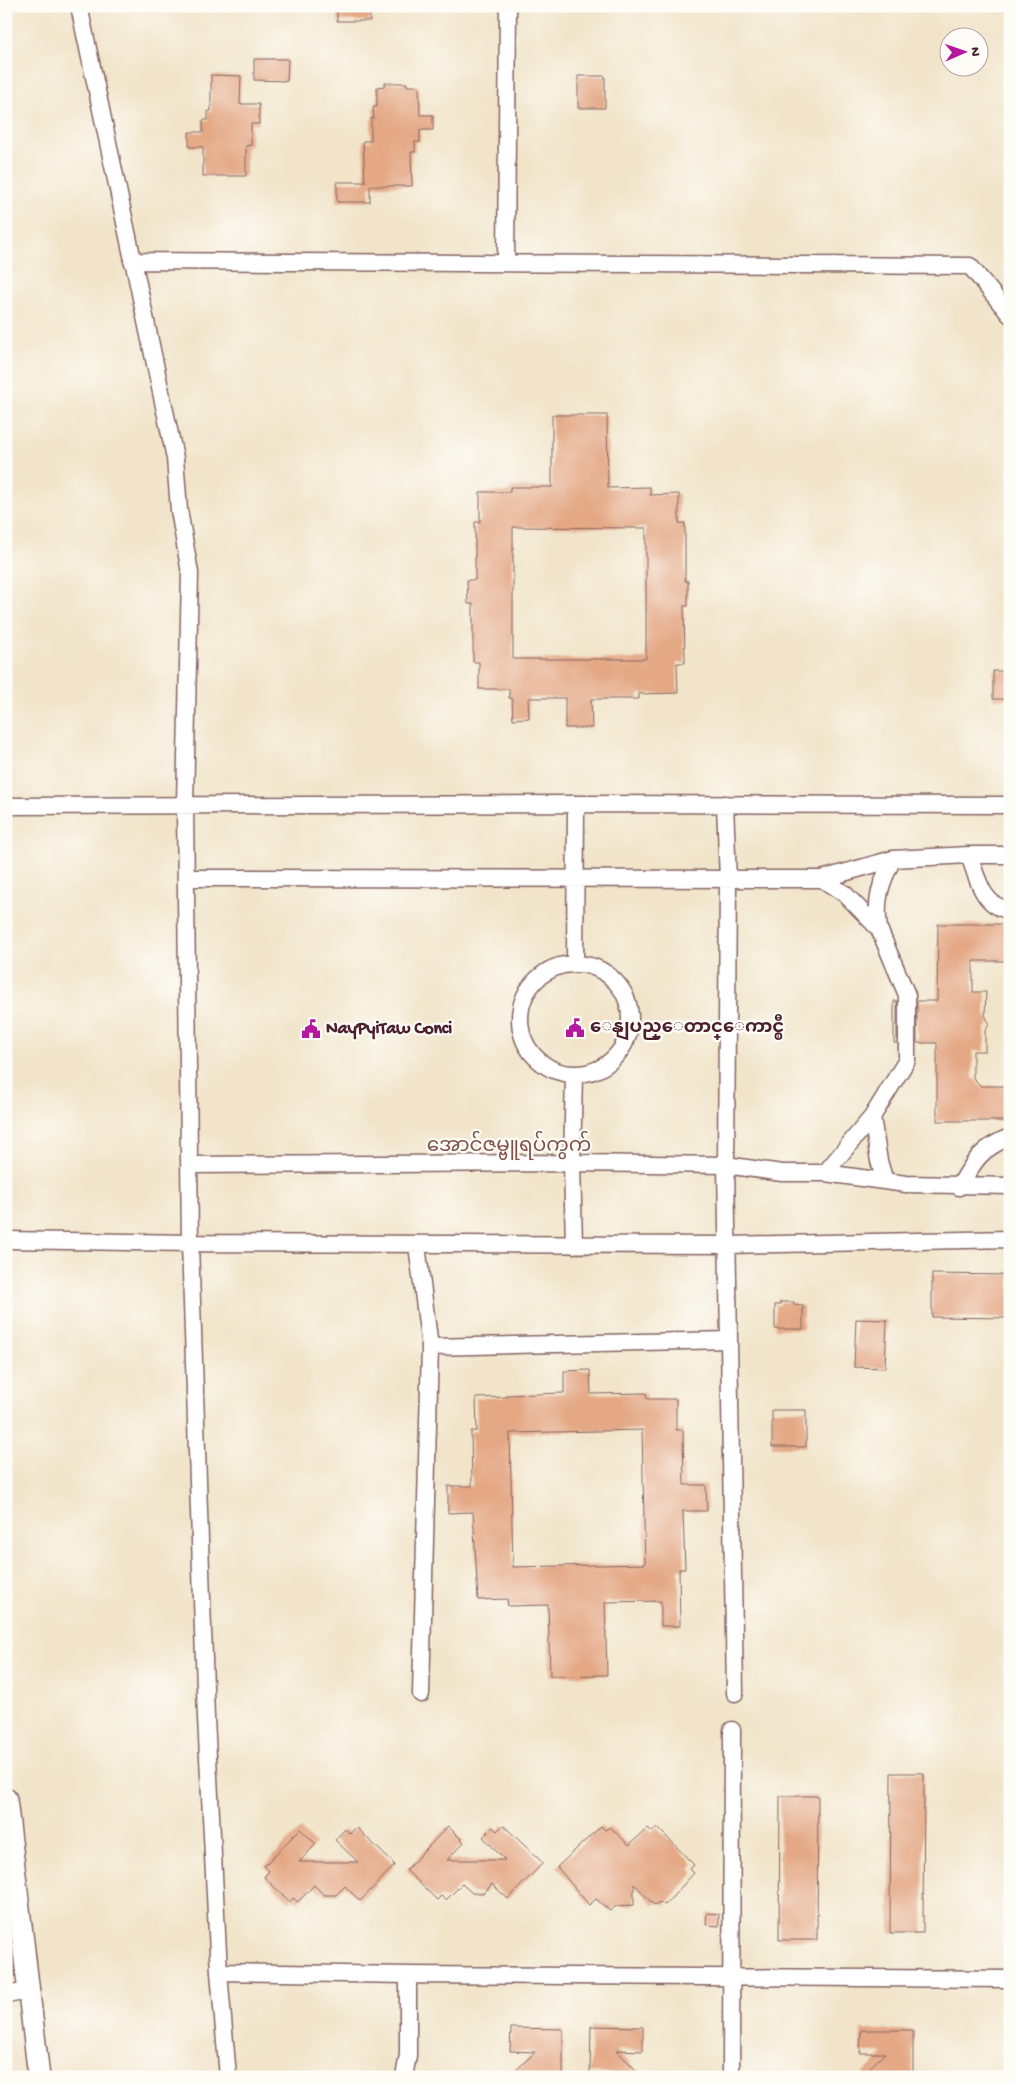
<svg xmlns="http://www.w3.org/2000/svg" width="1016" height="2083" font-family="'Gochi Hand','Noto Sans Myanmar',sans-serif">
<style>
.building{fill:#e4a885;fill-rule:evenodd}
.lines{fill:none;stroke-linecap:round;stroke-linejoin:round}
.minor-casing{stroke:#846462;stroke-width:19}
.major-casing{stroke:#846462;stroke-width:24}
.minor{stroke:#fff;stroke-width:16}
.major{stroke:#fff;stroke-width:21}
.labels{text-anchor:middle;dominant-baseline:central;stroke-width:4.5;stroke-linejoin:round;paint-order:stroke}
.poi-label{font-size:18px;font-weight:bold;fill:#4a1f2b;stroke:#fdfcf7;text-anchor:start}
.quarter-label{font-size:20px;fill:#804f4a;stroke:#fdfcf7}
</style>
<rect width="100%" height="100%" fill="#fdfcf7"/>
<filter id="ink" filterUnits="userSpaceOnUse"><feTurbulence type="fractalNoise" baseFrequency=".02" numOctaves="2"/><feDisplacementMap in="SourceGraphic" scale="10" xChannelSelector="R" yChannelSelector="G"/><feConvolveMatrix kernelMatrix="1 2 1 2 8 2 1 2 1" color-interpolation-filters="sRGB"/></filter>
<filter id="wash" filterUnits="userSpaceOnUse"><feTurbulence type="fractalNoise" baseFrequency=".0096" numOctaves="4" result="noise"/><feDisplacementMap in="SourceGraphic" scale="20" xChannelSelector="R" yChannelSelector="G"/><feGaussianBlur stdDeviation="1.12" result="paint"/><feColorMatrix in="noise" values="0 0 0 0 0 0 0 0 0 0 0 0 0 0 0 0 0 1.4 0 .05"/><feComposite in="paint" operator="in"/></filter>
<g filter="url(#wash)">
<rect width="100%" height="100%" fill="#f1e4c9"/>
<g id="blocks">
<path class="building" d="M 337,6 L 370,6 L 370,21 L 337,21 Z
M 254,59 L 288,59 L 287,81 L 254,80 Z
M 211,75 L 241,76 L 240,104 L 259,104 L 259,124 L 251,124 L 251,145 L 246,146 L 246,176 L 203,176 L 203,147 L 189,147 L 189,132 L 203,132 L 203,120 L 208,120 L 208,111 L 211,111 Z
M 578,76 L 605,76 L 605,108 L 578,108 Z
M 385,83 L 407,83 L 407,86 L 419,86 L 420,115 L 433,115 L 433,130 L 420,130 L 420,142 L 415,142 L 415,152 L 411,152 L 412,186 L 370,186 L 370,202 L 337,202 L 337,182 L 365,182 L 363,141 L 371,141 L 371,118 L 374,119 L 373,107 L 377,107 L 377,87 L 385,86 Z
M 552,415 L 607,415 L 608,488 L 650,487 L 650,495 L 679,494 L 679,523 L 685,523 L 685,581 L 688,581 L 688,606 L 684,606 L 685,663 L 677,663 L 678,693 L 639,694 L 639,699 L 591,699 L 592,728 L 565,728 L 565,698 L 528,698 L 529,718 L 513,719 L 512,698 L 509,698 L 509,689 L 479,689 L 479,662 L 473,662 L 473,604 L 468,604 L 467,580 L 475,580 L 475,522 L 480,522 L 480,492 L 510,492 L 510,487 L 552,487 ZM 513,527 L 646,528 L 646,659 L 513,659 Z
M 993,671 L 1010,671 L 1010,699 L 993,699 Z
M 938,924 L 1010,924 L 1010,961 L 973,961 L 973,992 L 986,992 L 985,1015 L 989,1023 L 985,1031 L 985,1051 L 973,1051 L 973,1078 L 981,1086 L 1010,1086 L 1010,1121 L 937,1121 L 937,1043 L 917,1043 L 917,1001 L 937,1001 Z
M 894,1001 L 897,1001 L 897,1043 L 894,1043 Z
M 932,1274 L 1010,1275 L 1010,1318 L 932,1317 Z
M 780,1302 L 794,1302 L 794,1305 L 803,1306 L 803,1329 L 775,1329 L 775,1305 L 780,1305 Z
M 856,1319 L 887,1320 L 885,1368 L 854,1367 Z
M 590,1370 L 591,1394 L 646,1393 L 647,1399 L 676,1399 L 676,1430 L 683,1430 L 684,1485 L 706,1485 L 707,1511 L 683,1511 L 685,1569 L 679,1569 L 680,1626 L 661,1626 L 661,1601 L 605,1602 L 607,1675 L 550,1676 L 548,1605 L 508,1606 L 507,1599 L 478,1600 L 473,1512 L 448,1513 L 448,1486 L 472,1486 L 471,1431 L 477,1431 L 476,1398 L 507,1397 L 507,1395 L 564,1393 L 564,1371 ZM 642,1430 L 645,1564 L 513,1567 L 510,1433 Z
M 772,1410 L 806,1410 L 806,1447 L 772,1447 Z
M 891,1773 L 924,1773 L 923,1933 L 890,1933 Z
M 780,1796 L 818,1796 L 817,1940 L 779,1940 Z
M 503,1825 L 543,1863 L 508,1899 L 492,1884 L 484,1893 L 472,1893 L 462,1884 L 446,1900 L 441,1896 L 437,1900 L 406,1870 L 448,1826 L 464,1842 L 447,1860 L 505,1860 L 483,1837 L 493,1827 L 497,1831 Z
M 601,1826 L 605,1830 L 610,1827 L 629,1845 L 648,1828 L 652,1832 L 657,1827 L 694,1865 L 690,1869 L 694,1873 L 665,1905 L 660,1902 L 654,1905 L 634,1884 L 634,1905 L 616,1906 L 610,1911 L 596,1899 L 589,1905 L 557,1867 Z
M 356,1827 L 395,1865 L 360,1901 L 345,1886 L 336,1895 L 324,1895 L 314,1885 L 298,1902 L 293,1898 L 290,1902 L 264,1877 L 269,1871 L 264,1866 L 300,1829 L 316,1844 L 299,1862 L 358,1862 L 335,1840 L 345,1829 L 350,1834 Z
M 707,1913 L 719,1914 L 719,1926 L 706,1925 Z
M 591,2026 L 643,2027 L 643,2051 L 616,2050 L 643,2077 L 611,2077 L 611,2074 L 590,2073 Z
M 511,2028 L 563,2029 L 563,2077 L 509,2077 L 535,2052 L 510,2051 Z
M 861,2030 L 913,2030 L 913,2077 L 860,2077 L 885,2053 L 860,2053 Z"/>
</g>
</g>
<g filter="url(#ink)">
<use href="#blocks" fill-opacity="0" stroke="#846462" stroke-width="1"/>
<g class="lines">
<g class="minor-casing">
<path id="minor" d="M 79,6 L 175,458 L 179,510 L 190,573 L 185,805 L 190,1243 L 206,1718 L 219,1972 L 228,2077
M 132,261 L 970,266 L 1010,315
M 506,262 L 508,6
M 725,804 L 728,880 L 726,1165 L 735,1693
M 6,806 L 576,804 L 1010,805
M 969,855 C 977,877 982,907 1010,910
M 187,878 L 822,879 L 845,894 L 879,929 L 907,995 L 907,1060 L 872,1117 L 825,1173 L 782,1173 L 726,1165 L 572,1163 L 189,1165
M 822,879 L 893,859 L 969,855 L 1010,855
M 879,929 C 875,900 880,884 893,859
M 575,963 L 576,804
M520 1019a55 55 0 1 1 110 0a55 55 0 1 1-110 0Z
M 574,1075 L 572,1163 L 574,1245
M 872,1117 L 879,1161 L 885,1181
M 825,1173 L 906,1184 L 1010,1186
M 959,1187 C 974,1161 981,1148 1010,1137
M 6,1240 L 190,1243 L 728,1245 L 1010,1239
M 417,1245 L 430,1347 L 421,1694
M 430,1347 L 729,1340
M 219,1972 L 408,1975 L 1010,1979
M 6,1995 L 29,1991
M 404,2077 L 408,2055 L 408,1975
M 731,2077 L 732,1730"/>
</g>
<g class="major-casing">
<path id="major" d="M 6,1799 L 39,2077"/>
</g>
<use href="#minor" class="minor"/>
<use href="#major" class="major"/>
</g>
</g>
<defs>
<g id="civic-bare" transform="scale(1.5)"><path d="M-.6-6.5H3V-4.5H.6V-3L4-1V1h2V6H-6V1h2V-1L-.6-3ZM-1.2 2.5V6h2.4V2.5Z" fill="#b5179e" stroke="#fdfcf7" stroke-width="2.5" paint-order="stroke"/></g>
</defs>
<g fill-rule="evenodd">
<use href="#civic-bare" x="575" y="1028"/>
<use href="#civic-bare" x="311" y="1029"/>
</g>
<g class="labels">
<g class="poi-label">
<text x="590" y="1028">ေနျပည္ေတာင္ေကာင္စီ</text>
<text x="326" y="1029">NayPyiTaw Conci</text>
</g>
<g class="quarter-label">
<text x="509" y="1147">အောင်ဇမ္ဗူရပ်ကွက်</text>
</g>
</g>
<rect width="1016" height="2083" fill="none" stroke="#fdfcf7" stroke-width="25"/>
<g transform="translate(964 52) rotate(88)"><circle r="24" fill="#fdfcf7" stroke="#b5a4a5"/>
<path d="M0-4L9 19L0 12L-9 19Z" fill="#b5179e"/>
<text y="-8" font-size="14" font-weight="bold" text-anchor="middle" fill="#4a1f2b">N</text>
</g>
</svg>
